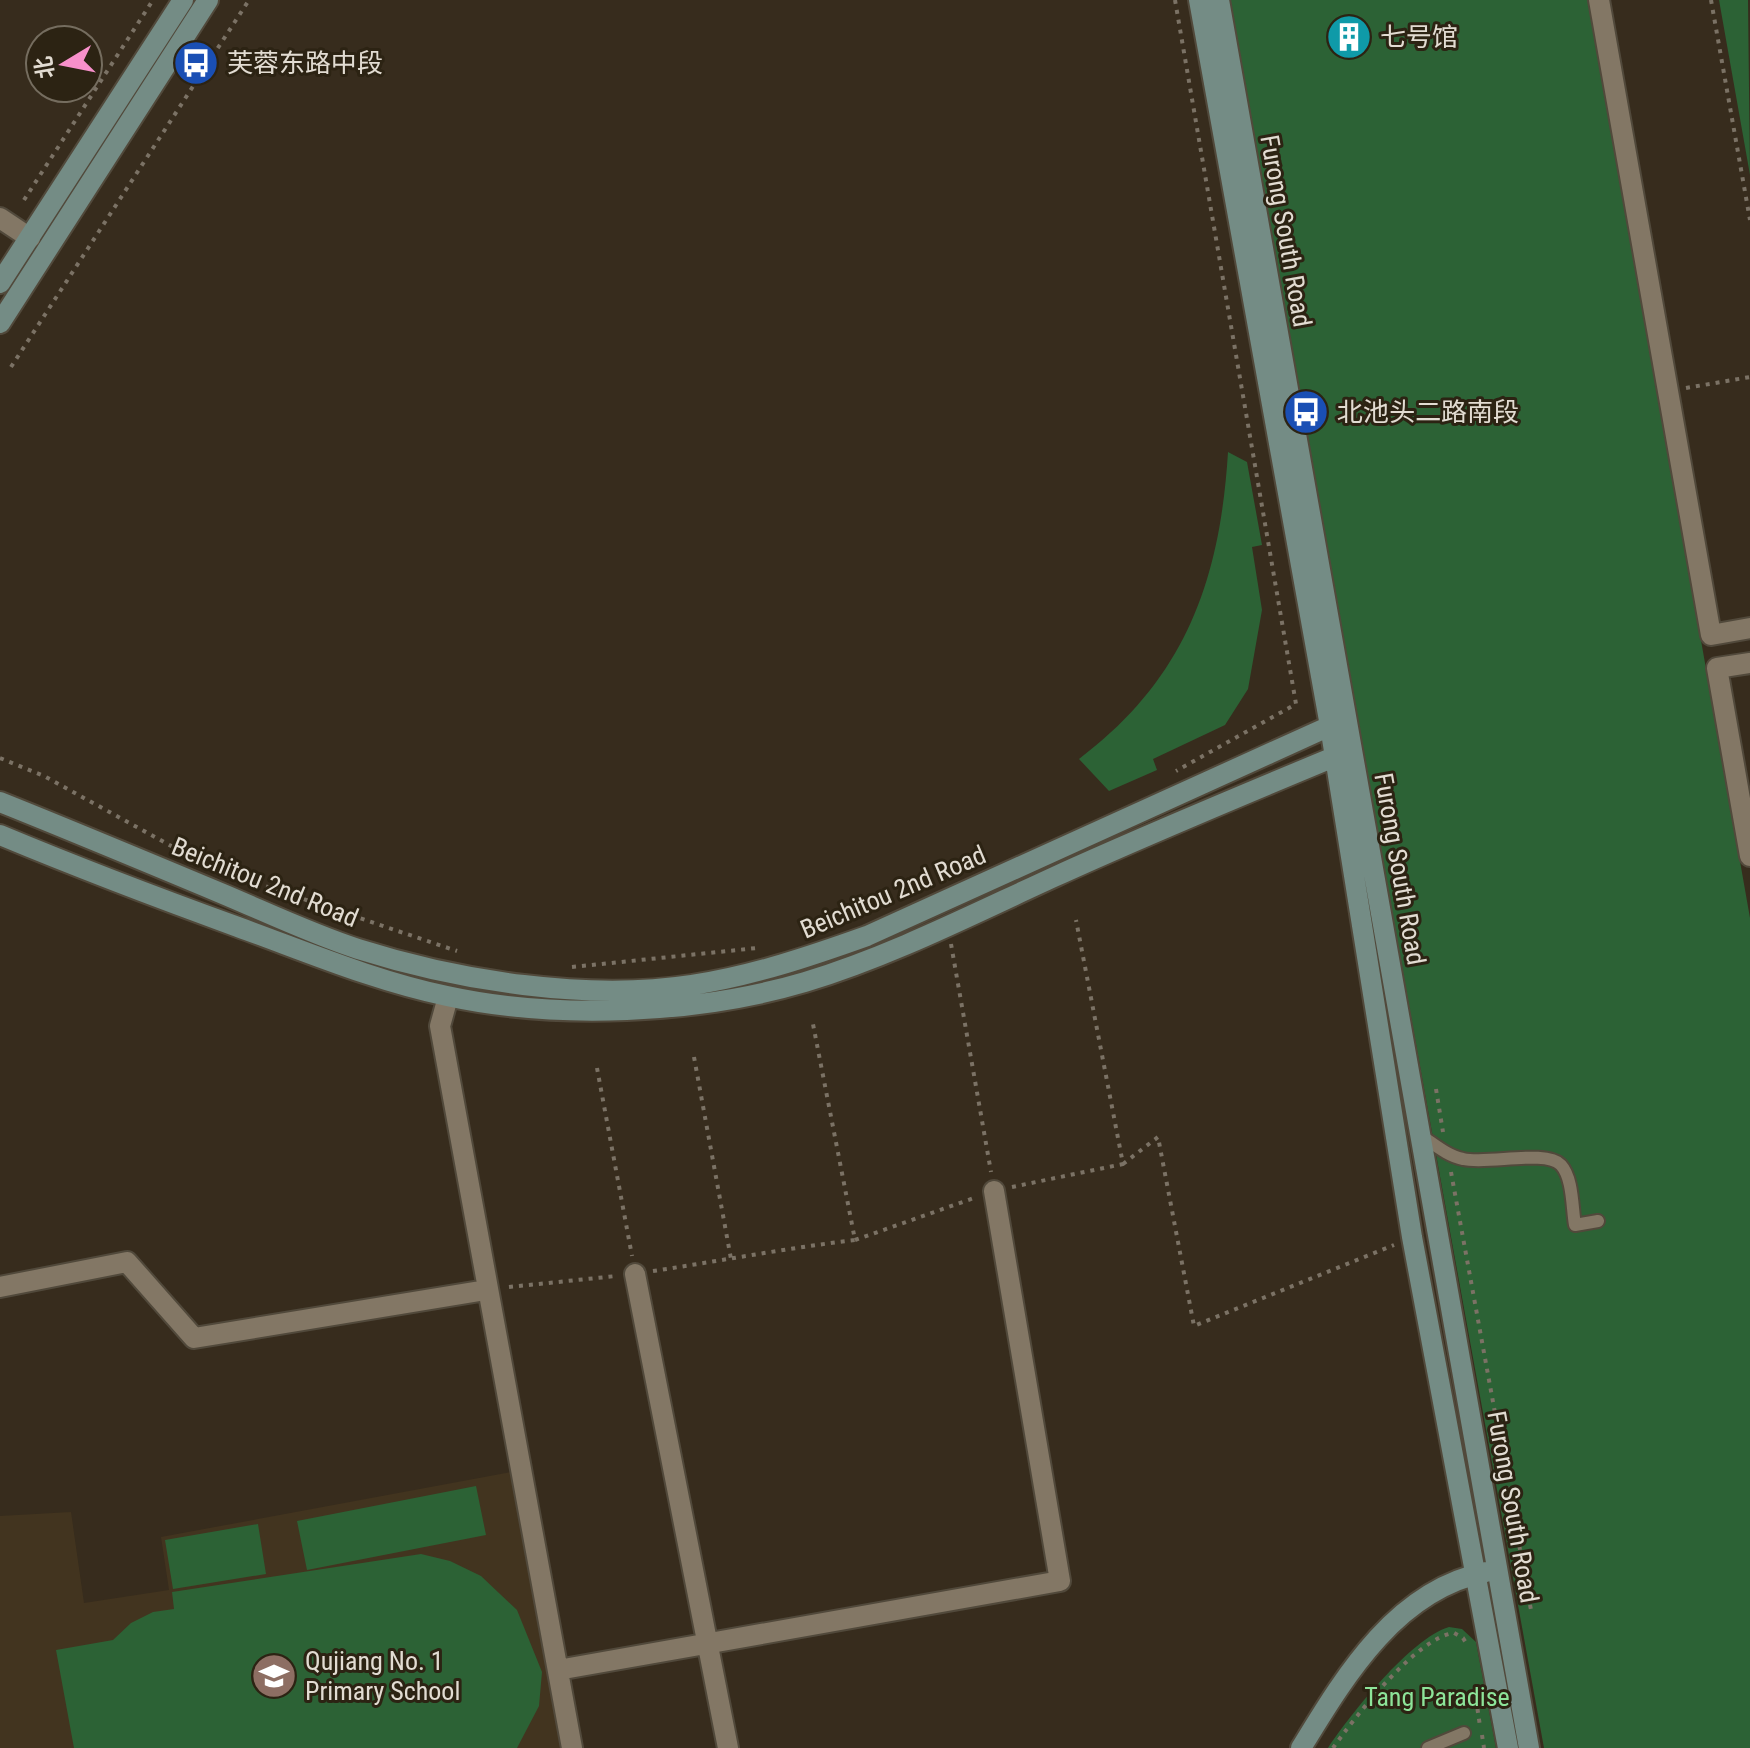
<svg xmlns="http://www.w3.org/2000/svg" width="1750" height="1748" font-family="'Roboto Condensed','Noto Sans SC',sans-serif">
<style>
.built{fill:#42341f}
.green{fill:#2c6235}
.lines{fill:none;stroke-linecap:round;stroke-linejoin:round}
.lane-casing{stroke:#51493b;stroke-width:16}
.street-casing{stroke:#51493b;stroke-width:24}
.secondary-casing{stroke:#51493b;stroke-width:24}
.path{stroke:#7b7265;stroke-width:4;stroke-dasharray:4 6;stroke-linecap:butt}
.lane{stroke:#837765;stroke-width:12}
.street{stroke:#837765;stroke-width:20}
.secondary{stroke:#748c85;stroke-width:20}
.labels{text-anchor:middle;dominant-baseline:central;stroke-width:6;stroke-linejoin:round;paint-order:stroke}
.poi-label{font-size:26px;fill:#e2dcd2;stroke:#2c2313;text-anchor:start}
.street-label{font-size:26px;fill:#e2dcd2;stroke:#2c2313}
.park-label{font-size:26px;fill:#8de499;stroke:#2c2313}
</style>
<rect width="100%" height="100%" fill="#372c1d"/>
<path class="built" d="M 512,1472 L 562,1748 L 0,1748 L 0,1516 L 71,1512 L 84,1603 L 169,1590 L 161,1537 Z"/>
<path class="green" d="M 1226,0 L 1588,0 L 1750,918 L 1750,1748 L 1544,1748 Z
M 1719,0 L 1748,0 L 1750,175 Z
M 1228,452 L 1247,462 L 1262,545 L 1252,547 L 1262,610 L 1248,689 L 1225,725 L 1153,759 L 1157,770 L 1109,791 L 1079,759 C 1185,679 1220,581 1228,452 Z
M 476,1486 L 486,1535 L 307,1570 L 297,1521 Z
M 258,1524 L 266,1574 L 173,1589 L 165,1540 Z
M 421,1554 L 450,1561 L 481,1576 L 517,1610 L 542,1672 L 539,1706 L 517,1748 L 74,1748 L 56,1650 L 113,1640 L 131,1623 L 153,1612 L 174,1609 L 172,1592 Z
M 1449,1627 L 1462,1629 L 1476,1642 L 1496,1748 L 1328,1748 C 1350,1715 1411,1638 1449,1627 Z"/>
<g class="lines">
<g class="lane-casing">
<path id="lane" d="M 1420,1135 C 1433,1143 1447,1156 1463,1159 C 1487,1165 1546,1149 1561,1165 C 1573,1178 1572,1208 1575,1225 L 1598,1221
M 1428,1748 L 1464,1733"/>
</g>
<g class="street-casing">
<path id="street" d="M 1599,0 L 1711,635 L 1750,628
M 0,218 L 30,238
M 1750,663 L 1717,668 L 1750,856
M 448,997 L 440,1026 L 572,1748
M 635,1274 L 728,1748
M 0,1287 L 127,1262 L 194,1338 L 486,1290
M 558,1670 L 1060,1581 L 994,1191"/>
</g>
<g class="secondary-casing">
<path id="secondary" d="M 1199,0 L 1330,726 L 1412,1237 L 1508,1748
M 1219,0 L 1529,1748
M 0,283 L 183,0
M 0,323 L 208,0
M 0,802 C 75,832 149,863 223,894 C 268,913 312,934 358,949 C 459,981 587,1001 692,985 C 752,976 811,956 867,936 L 1330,726
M 0,835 C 79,868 158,898 238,927 C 307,952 375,981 447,996 C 557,1020 697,1014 805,982 C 891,956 973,914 1054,877 C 1146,835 1240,796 1334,757
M 1301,1748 C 1345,1676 1396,1590 1486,1572"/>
</g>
<path class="path" d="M 1175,0 L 1296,704 L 1176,771
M 1711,0 L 1750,220
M 24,200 L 153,0
M 11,367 L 249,0
M 1686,388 L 1750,377
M 0,758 L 44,776 L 184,853
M 247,880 L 457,951
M 951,944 L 991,1172
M 572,967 L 757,948
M 694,1057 L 731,1259
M 597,1068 L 632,1256
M 1436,1089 L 1443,1132
M 1123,1164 L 1158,1137 L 1194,1326 L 1394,1245
M 1451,1172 L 1531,1610
M 1012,1187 L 1123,1164 L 1076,920
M 855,1240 L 974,1198
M 653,1271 C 720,1261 787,1248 855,1240 L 812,1019
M 509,1287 L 616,1276
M 1476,1699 L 1480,1726
M 1482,1735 L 1484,1748
M 1333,1748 C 1354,1718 1417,1637 1454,1633 L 1463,1638 L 1466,1643"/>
<use href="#lane" class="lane"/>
<use href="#street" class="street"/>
<use href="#secondary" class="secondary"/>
</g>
<defs>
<g id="building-disc" transform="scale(2.3)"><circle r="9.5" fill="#0f9aa8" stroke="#2c2313"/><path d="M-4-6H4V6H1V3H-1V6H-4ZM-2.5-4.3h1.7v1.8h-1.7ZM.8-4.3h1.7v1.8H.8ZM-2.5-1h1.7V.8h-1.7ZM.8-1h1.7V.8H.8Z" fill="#fff"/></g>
<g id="bus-disc" transform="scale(2.3)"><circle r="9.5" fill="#1a4fb4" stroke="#2c2313"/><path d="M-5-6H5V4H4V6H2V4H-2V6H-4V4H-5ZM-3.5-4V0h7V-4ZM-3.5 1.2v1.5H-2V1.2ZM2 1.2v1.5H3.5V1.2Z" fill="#fff"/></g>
<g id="school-disc" transform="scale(2.3)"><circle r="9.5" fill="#8d6e63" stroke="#2c2313"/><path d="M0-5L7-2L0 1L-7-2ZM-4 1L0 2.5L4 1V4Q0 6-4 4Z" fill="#fff"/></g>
</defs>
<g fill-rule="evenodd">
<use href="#building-disc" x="1349" y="37"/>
<use href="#bus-disc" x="196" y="63"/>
<use href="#bus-disc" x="1306" y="412"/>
<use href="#school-disc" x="274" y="1676"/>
</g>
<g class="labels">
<g class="poi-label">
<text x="1380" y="37">七号馆</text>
<text x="227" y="63">芙蓉东路中段</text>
<text x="1337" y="412">北池头二路南段</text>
<text x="305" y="1661">Qujiang No. 1<tspan x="305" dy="30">Primary School</tspan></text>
</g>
<g class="street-label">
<text transform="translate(1286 231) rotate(80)">Furong South Road</text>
<text transform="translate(1400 869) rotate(80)">Furong South Road</text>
<text transform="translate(265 882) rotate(22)">Beichitou 2nd Road</text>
<text transform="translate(893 892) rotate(-23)">Beichitou 2nd Road</text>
<text transform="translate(1513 1507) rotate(80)">Furong South Road</text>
</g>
<g class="park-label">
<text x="1437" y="1697">Tang Paradise</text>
</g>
</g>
<g transform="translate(64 64) rotate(260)"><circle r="38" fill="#2c2313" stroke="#756d5f" stroke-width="2"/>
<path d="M0-6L14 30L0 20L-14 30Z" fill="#f890cb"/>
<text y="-12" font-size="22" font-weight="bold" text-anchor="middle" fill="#e2dcd2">北</text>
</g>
</svg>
